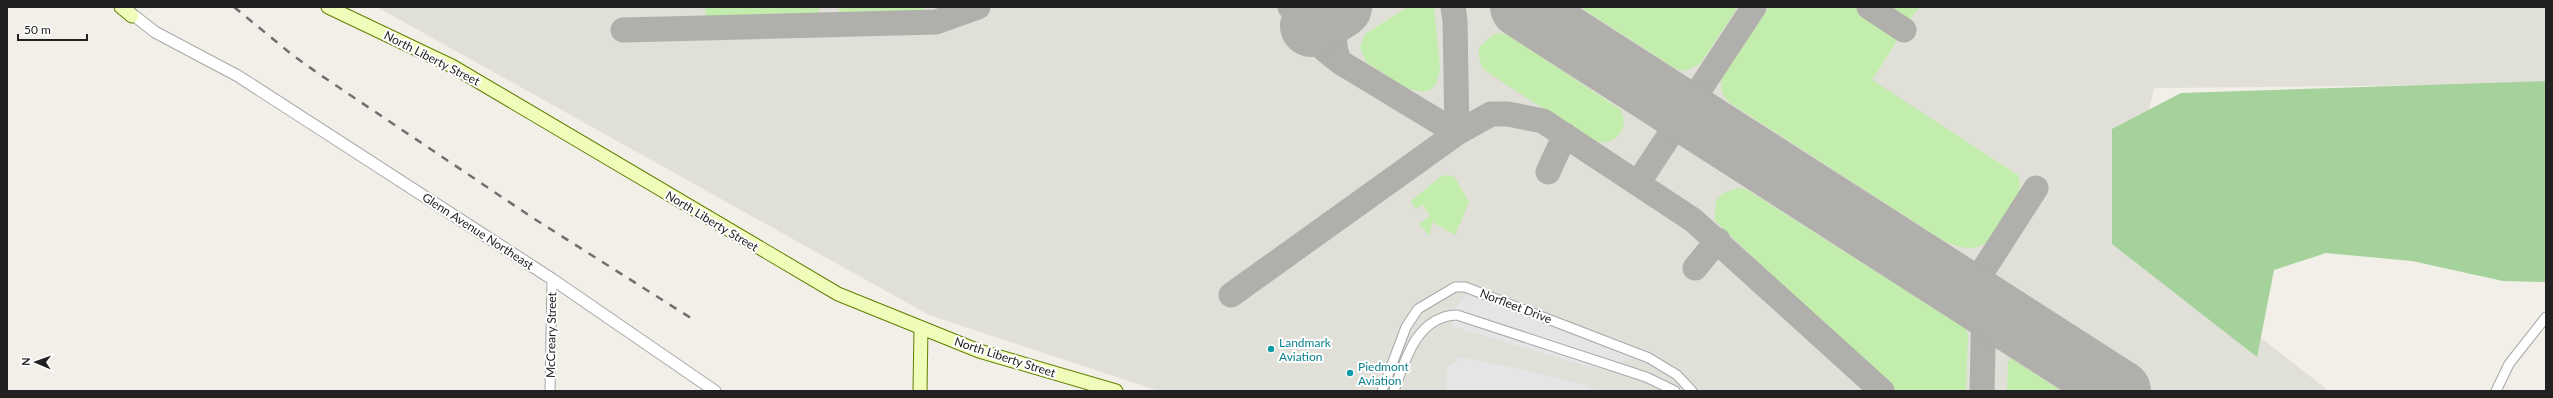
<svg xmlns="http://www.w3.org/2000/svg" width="2553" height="398" font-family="Lato,sans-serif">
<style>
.airport{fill:#e0dfd8}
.grass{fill:#c3edac}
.forest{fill:#a4d29a}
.parking{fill:#e5e5e5}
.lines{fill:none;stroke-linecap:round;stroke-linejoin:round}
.taxiway{stroke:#b0afab;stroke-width:25}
.runway{stroke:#b0afab;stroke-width:62}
.minor-casing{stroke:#a8a8a8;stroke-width:11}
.tertiary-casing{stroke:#a8a8a8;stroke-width:13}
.secondary-casing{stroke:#617f01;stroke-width:15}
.minor{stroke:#fff;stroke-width:9}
.tertiary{stroke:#fff;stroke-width:11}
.secondary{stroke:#f0fcba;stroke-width:13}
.rail{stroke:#6f6f6f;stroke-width:2.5;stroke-dasharray:8 8;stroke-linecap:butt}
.culture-dot{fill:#0f9aa8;stroke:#fff;stroke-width:1.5}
.labels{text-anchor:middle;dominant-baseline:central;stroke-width:4;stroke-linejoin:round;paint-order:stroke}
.street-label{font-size:12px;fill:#212121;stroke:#fff}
.culture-label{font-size:12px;fill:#0d838f;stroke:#fff;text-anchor:start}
</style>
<rect width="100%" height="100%" fill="#f1efe7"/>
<path class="airport" d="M 377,7 L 2546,7 L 2546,84 L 2154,88 L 2122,230 L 2329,391 L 1159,391 L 929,315 Z"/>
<path class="grass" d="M 705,7 L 819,7 L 819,18 L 706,19 Z
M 839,7 L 924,7 L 925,10 L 923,14 L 918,15 L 844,16 L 839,11 Z
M 1434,7 L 1440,68 L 1436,84 L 1430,90 L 1423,92 L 1408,89 L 1366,62 L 1360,47 L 1365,34 L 1406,8 Z
M 1580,7 L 1738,7 L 1700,64 L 1684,71 L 1676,69 Z
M 1769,7 L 1855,7 L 1896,33 L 1897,41 L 1872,80 L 2018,175 C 2028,197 1999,241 1977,247 C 1966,250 1954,245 1944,241 L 1730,103 C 1722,95 1720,89 1722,77 Z
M 1883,7 L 1920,7 L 1908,21 L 1904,21 Z
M 1500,33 L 1509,36 L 1620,109 C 1632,129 1614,148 1592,141 L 1483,69 L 1479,58 L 1479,47 L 1493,35 Z
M 1446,175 L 1454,176 L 1469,202 L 1455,235 L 1432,222 L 1430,236 L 1419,224 L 1430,216 L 1422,204 L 1416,209 L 1411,201 L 1440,177 Z
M 1738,188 L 1746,189 L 1966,329 L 1968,334 L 1966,391 L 1894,391 L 1715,221 L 1716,200 L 1723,193 Z
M 2011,358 L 2061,391 L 2007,391 L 2008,362 Z"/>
<path class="forest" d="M 2546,81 L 2546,282 L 2503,281 L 2412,261 L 2326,253 L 2274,270 L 2257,357 L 2112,244 L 2112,129 L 2181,93 Z"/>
<path class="parking" d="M 1467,293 L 1624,350 L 1637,358 L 1589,367 L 1451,326 L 1457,306 Z
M 1459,357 L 1520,369 L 1586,385 L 1598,391 L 1445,391 L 1448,366 L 1455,363 Z"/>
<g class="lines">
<path class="taxiway" d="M 1290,7 L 1301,14 L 1325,50 L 1340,62 L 1457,133 L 1491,114 L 1508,114 L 1543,121 L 1693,220 L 1882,391
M 1869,7 L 1904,30
M 623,30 L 936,22 L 978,7
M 1340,62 C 1330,42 1335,26 1346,7
M 1548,172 L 1565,135
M 1638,183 L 1754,7
M 1695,268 L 1718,240
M 1968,294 L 2036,188
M 1231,295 L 1457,133 L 1455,20 L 1453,7
M 2087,370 L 2102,391
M 1982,391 L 1984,304"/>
<path class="runway" d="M 1521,7 L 2120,391
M 1311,26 L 1341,7"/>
<g class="minor-casing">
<path id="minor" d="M 550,391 L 552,279
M 1382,391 L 1406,327 L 1418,309 L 1455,287 L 1465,287 L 1649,358 L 1677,375 L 1692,391
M 1394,391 C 1405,360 1417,316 1457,315 L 1646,377 L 1675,391
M 2496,391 L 2509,364 L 2546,317"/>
</g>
<g class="tertiary-casing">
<path id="tertiary" d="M 127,10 L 155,32 L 238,76 L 552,279 L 715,391"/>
</g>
<g class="secondary-casing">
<path id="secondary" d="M 121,7 L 132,16
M 328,7 L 452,66 L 838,294 L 979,351 L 1116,391
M 920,391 L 921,328"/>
</g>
<use href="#minor" class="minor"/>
<use href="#tertiary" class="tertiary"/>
<use href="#secondary" class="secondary"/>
<path class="rail" d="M 234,7 L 290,53 L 316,72 L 533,218 L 694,320"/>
</g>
<g class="culture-dot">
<circle cx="1271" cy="349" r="4"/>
<circle cx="1350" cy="373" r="4"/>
</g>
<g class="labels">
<g class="street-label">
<text transform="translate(432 58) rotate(27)">North Liberty Street</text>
<text transform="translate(712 221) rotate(31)">North Liberty Street</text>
<text transform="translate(478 231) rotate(33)">Glenn Avenue Northeast</text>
<text transform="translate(1516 306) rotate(21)">Norfleet Drive</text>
<text transform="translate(551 335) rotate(-89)">McCreary Street</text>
<text transform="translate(1005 357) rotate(18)">North Liberty Street</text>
</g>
<g class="culture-label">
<text x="1279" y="342">Landmark<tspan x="1279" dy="14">Aviation</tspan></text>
<text x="1358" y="366">Piedmont<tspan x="1358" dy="14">Aviation</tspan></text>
</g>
</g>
<rect width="2553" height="398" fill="none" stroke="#212121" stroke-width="16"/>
<g transform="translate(36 362) rotate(272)" stroke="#ffffff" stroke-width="3" paint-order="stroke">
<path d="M0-3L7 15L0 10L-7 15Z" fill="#212121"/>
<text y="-6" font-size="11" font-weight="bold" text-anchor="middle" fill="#212121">N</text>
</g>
<path d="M18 34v6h69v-6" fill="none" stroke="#212121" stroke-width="2"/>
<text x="24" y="34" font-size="12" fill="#212121" stroke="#ffffff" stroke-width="3" paint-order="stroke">50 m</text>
</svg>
